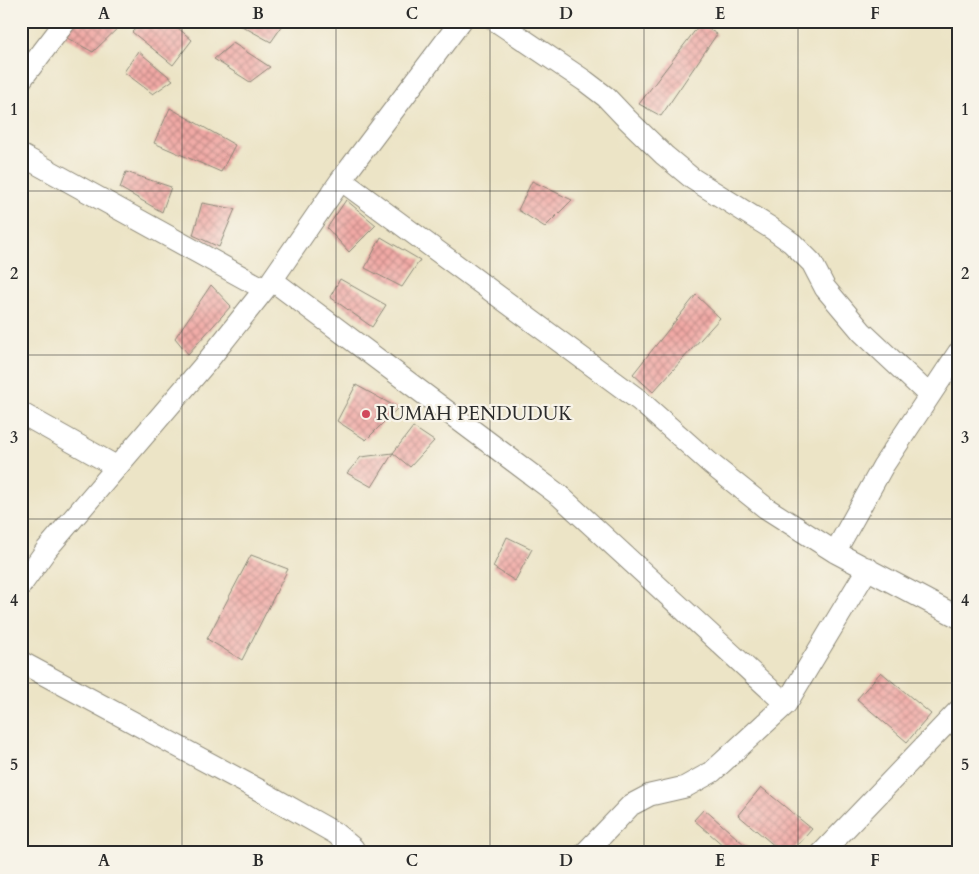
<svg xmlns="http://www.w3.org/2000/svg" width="979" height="874" font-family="Cardo,serif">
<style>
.building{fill:url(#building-cross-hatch)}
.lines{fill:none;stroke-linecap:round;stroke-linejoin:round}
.minor-casing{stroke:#8c8878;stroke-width:23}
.minor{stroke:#fff;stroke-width:21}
.grid{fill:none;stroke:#2b2b2b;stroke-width:1;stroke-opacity:0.55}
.poi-dot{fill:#d1495b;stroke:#f7f3e8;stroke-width:2}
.labels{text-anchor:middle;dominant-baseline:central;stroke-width:4.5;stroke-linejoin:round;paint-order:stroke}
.poi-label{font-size:19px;fill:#2b2b2b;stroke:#f7f3e8;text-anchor:start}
.neatline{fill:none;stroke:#2b2b2b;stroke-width:2}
.grid-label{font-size:16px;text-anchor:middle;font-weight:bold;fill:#2b2b2b}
</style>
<defs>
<pattern id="building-cross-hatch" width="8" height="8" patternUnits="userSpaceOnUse" patternTransform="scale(1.25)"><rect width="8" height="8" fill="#f1a9a5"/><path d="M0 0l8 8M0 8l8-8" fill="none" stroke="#c38a87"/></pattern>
</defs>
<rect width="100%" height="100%" fill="#f7f3e8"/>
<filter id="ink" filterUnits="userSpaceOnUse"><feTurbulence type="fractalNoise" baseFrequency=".02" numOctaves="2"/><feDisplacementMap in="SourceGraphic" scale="10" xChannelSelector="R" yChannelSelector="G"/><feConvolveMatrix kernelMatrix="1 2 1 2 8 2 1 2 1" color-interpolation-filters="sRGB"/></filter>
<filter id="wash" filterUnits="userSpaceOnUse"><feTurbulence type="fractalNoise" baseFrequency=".0096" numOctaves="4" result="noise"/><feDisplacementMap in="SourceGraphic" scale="20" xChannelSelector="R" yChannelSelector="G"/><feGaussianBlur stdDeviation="1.12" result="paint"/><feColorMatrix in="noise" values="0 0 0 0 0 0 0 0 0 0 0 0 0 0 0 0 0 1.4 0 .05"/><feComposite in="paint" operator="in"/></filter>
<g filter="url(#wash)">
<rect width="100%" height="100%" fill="#ece4c6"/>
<g id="blocks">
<path class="building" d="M 68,21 L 117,21 L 123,23 L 93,52 L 54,31 Z
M 144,21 L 170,21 L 192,40 L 173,65 L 132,32 Z
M 242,21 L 284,21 L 285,22 L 271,42 L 240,25 Z
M 763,21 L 777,21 L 773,27 Z
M 700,24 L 717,34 L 661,116 L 639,104 Z
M 233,43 L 270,67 L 250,82 L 214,59 Z
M 138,51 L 173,80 L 153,94 L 124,72 Z
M 170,108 L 235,145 L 221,172 L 154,143 Z
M 126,172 L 171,187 L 162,212 L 120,188 Z
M 532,181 L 572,200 L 545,227 L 518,210 Z
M 346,200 L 376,225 L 349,252 L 327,228 Z
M 202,203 L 235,209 L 219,247 L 193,235 Z
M 381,237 L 420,260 L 402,287 L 365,268 Z
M 340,279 L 386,305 L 372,327 L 330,297 Z
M 211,285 L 231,306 L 188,354 L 175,338 Z
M 696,295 L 720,318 L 653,392 L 633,374 Z
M 356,385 L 398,408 L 366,440 L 337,421 Z
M 413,427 L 434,441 L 410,467 L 393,453 Z
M 393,453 L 372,487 L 347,473 L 361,457 Z
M 507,537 L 532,549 L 515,581 L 493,567 Z
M 251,555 L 288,569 L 242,660 L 207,639 Z
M 881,672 L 931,714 L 907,742 L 857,699 Z
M 761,787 L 812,829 L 791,853 L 783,853 L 738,815 Z
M 704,809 L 754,853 L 732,853 L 694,820 Z"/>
</g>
</g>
<g filter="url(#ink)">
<use href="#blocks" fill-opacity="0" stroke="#8c8878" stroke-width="1"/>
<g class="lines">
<g class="minor-casing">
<path id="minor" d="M 496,21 L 585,81 L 606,97 L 627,119 L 664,155 L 693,179 L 771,228 L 792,243 L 812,263 L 825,288 L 862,332 L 929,395
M 21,80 L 66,21
M 21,155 L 264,289
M 341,180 L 639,400 L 711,464 L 766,508 L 835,552 L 958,617
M 272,280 L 560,496 L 786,704
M 21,413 L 117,467
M 835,552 L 883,466 L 958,353
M 21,585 L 47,549 L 206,363 L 272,280 L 341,180 L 461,21
M 21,662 L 259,790 L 335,833 L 353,848 L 353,853
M 585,853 L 631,805 L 650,795 L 685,787 L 712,772 L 786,704 L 868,568
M 822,853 L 958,711"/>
</g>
<use href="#minor" class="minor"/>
</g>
</g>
<path class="grid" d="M 182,21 L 182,853M 336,21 L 336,853M 490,21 L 490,853M 644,21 L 644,853M 798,21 L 798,853M 21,191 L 958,191M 21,355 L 958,355M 21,519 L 958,519M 21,683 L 958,683"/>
<circle class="poi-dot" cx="366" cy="414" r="5"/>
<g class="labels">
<g class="poi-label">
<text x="376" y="414">RUMAH PENDUDUK</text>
</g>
</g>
<rect width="979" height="874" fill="none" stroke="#f7f3e8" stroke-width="55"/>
<rect x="28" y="28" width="924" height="818" class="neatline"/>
<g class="grid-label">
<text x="104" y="19">A</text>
<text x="258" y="19">B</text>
<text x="412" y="19">C</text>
<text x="566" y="19">D</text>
<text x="720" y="19">E</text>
<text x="875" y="19">F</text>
<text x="14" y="115">1</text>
<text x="965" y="115">1</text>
<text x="14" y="279">2</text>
<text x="965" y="279">2</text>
<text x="14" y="443">3</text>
<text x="965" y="443">3</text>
<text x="14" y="606">4</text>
<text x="965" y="606">4</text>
<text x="14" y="770">5</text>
<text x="965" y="770">5</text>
<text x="104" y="866">A</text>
<text x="258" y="866">B</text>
<text x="412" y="866">C</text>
<text x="566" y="866">D</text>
<text x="720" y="866">E</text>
<text x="875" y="866">F</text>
</g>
</svg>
